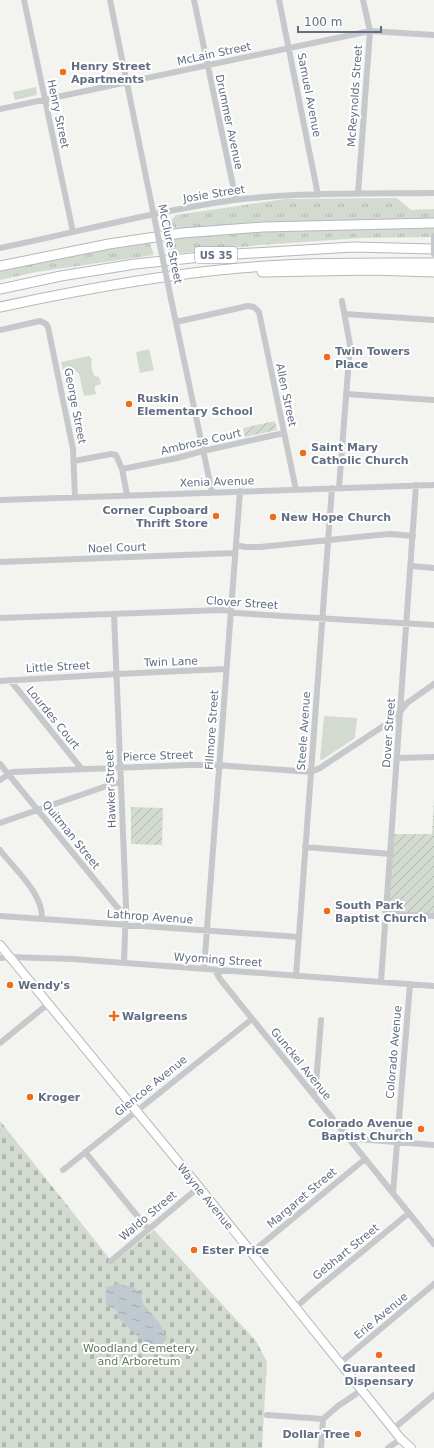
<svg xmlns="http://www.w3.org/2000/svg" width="434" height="1448" font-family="'DejaVu Sans',sans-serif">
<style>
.grass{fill:url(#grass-tufts)}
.cemetery{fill:url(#cemetery-stones)}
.park{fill:#d3dbd0}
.garden{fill:url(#garden-furrows)}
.water{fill:url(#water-ripples)}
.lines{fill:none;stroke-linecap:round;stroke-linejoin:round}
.major-casing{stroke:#b6b9be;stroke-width:10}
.highway-casing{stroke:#b5b8bc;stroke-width:11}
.minor{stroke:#c6c8cc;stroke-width:6}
.major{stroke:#fff;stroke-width:8}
.highway{stroke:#fff;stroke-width:9}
.minor-bridge{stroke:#c6c8cc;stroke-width:6}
.poi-dot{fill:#ed6e17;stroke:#fff;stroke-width:1.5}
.labels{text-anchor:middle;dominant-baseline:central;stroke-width:4;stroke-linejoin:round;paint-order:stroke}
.shield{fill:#fff;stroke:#909aa8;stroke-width:1}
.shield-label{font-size:10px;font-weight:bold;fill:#616e83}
.street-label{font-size:11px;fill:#616e83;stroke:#fff}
.poi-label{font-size:11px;font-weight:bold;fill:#616e83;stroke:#fff;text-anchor:start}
.park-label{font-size:11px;fill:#617960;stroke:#fff}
</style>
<defs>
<pattern id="grass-tufts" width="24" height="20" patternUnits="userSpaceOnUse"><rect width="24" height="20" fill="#d3dbd0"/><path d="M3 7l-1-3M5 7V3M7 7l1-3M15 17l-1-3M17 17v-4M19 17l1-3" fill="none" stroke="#afb6ae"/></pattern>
<pattern id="cemetery-stones" width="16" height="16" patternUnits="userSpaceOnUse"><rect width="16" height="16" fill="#d3dbd0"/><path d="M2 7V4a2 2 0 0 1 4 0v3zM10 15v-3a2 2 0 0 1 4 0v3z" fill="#afb6ae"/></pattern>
<pattern id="garden-furrows" width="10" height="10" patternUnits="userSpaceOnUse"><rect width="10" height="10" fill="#d3dbd0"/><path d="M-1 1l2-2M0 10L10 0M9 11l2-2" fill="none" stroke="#afb6ae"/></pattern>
<pattern id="water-ripples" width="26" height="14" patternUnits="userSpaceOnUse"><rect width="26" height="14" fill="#c1c9d0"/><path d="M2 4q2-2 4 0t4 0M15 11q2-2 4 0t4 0" fill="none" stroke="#a0a7ae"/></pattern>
</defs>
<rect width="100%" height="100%" fill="#f3f4f0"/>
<path class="grass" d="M 397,198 L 411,210 L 434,209 L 434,237 L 362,238 L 260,245 L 170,254 L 163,229 L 176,215 L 285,199 Z
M 150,243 L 154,255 L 36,272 L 0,280 L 0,269 L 49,259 Z"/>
<path class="cemetery" d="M 0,1121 L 113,1263 L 154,1230 L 256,1341 L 267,1362 L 262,1448 L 0,1448 Z"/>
<path class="park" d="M 36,87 L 37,95 L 15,100 L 13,92 Z
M 149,349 L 154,370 L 140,373 L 136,352 Z
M 89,356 L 92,359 C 91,366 91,370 95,376 L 99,377 L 101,384 L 95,386 L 95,391 L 97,394 L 84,396 L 79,374 L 74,369 L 63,370 L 61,362 Z
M 324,716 L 357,718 L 355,738 L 322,760 L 320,759 Z"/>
<path class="garden" d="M 275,421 L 277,430 L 245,437 L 243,428 Z
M 434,799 L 434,916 L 387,914 L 392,834 L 432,834 Z
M 131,807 L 163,808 L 162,845 L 131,844 Z"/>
<path class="water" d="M 117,1284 L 132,1287 L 141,1293 L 143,1304 L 159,1322 L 167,1339 L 161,1345 L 151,1348 L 118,1318 L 117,1311 L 106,1304 L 106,1287 Z"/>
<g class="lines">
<g class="major-casing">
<path id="major" d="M 0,945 L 199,1187 L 401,1439 L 411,1448"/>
</g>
<g class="highway-casing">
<path id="highway" d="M 0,266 L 109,244 L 182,233 L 263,227 L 434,223
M 262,272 L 371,270 L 434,272
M 0,289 L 61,276 L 135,264 L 220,255 L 353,247 L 434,249
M 0,307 C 79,290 159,275 240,268 C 304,262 369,263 434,263"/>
</g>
<path class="minor" d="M 24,0 L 73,232
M 110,0 L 156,226
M 194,0 L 236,200
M 279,0 L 318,195
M 0,109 L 370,31 L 434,35
M 358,194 L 370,31 L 363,0
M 0,248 C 78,232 156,211 234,200 C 300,192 368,194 434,193
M 171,299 L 212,492
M 345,314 L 434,320
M 176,322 L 248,306 L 254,307 L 259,312 L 296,490
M 0,330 L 40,321 L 46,324 L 48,327 L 73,449 L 75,497
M 346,394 L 434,400
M 74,461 L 111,454 L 116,455 L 122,469 L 127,495
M 122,469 L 177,458 L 203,451 L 284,433
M 339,488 L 350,345 L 342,301
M 0,500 L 434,485
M 236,545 L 245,547 L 260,547 L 378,535 L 391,534 L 413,536
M 0,562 L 235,553
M 411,566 L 434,568
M 114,614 L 126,906 L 124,963
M 0,618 L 221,610 L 231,611 L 235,613 L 434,625
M 10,680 L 81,768
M 0,681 L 117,674 L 226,669
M 398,758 L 434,757
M 0,764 L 126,918
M 0,780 L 12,772 L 190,765 L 217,765 L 311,772 L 320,768 L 394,719 L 407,703 L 434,684
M 0,823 L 121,781
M 305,847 L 391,854
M 0,850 C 15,870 43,893 42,919
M 387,914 L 434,916
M 0,916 L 299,937
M 0,958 L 10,957 L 72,959 L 434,986
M 204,969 L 240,491
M 215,970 L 220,979 L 434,1244
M 296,976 L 332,488
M 381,982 L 416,485
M 0,1043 L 48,1004
M 313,1094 L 316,1090 L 316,1084 L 321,1020
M 351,1141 L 357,1139 L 434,1145
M 85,1152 L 148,1229
M 63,1170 L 252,1019
M 393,1193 L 410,984
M 251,1253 L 365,1159
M 111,1261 L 199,1187
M 295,1308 L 312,1293 L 409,1213
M 340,1363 L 434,1284
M 267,1415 L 323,1419
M 393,1429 L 434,1395
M 321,1448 L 323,1419 L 338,1406 L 362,1390
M 388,1448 L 401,1439"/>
<use href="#major" class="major"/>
<use href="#highway" class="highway"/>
<path class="minor-bridge" d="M 156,226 L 171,299
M 434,236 L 434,254"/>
</g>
<g class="poi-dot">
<circle cx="63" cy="72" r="4"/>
<circle cx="327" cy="357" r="4"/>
<circle cx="129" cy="404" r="4"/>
<circle cx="303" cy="453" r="4"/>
<circle cx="216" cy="516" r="4"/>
<circle cx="273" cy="517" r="4"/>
<circle cx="327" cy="911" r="4"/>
<circle cx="10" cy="985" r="4"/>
<path d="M112 1010h4v4h4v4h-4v4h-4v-4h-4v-4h4z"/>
<circle cx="30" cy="1097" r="4"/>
<circle cx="421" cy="1129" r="4"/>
<circle cx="194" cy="1250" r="4"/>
<circle cx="379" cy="1355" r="4"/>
<circle cx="358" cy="1434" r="4"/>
</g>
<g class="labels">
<rect class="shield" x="195" y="247" width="42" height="16" rx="3"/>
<g class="shield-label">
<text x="216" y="255">US 35</text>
</g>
<g class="street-label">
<text transform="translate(214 54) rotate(-12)">McLain Street</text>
<text transform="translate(309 95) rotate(79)">Samuel Avenue</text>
<text transform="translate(355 96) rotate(-86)">McReynolds Street</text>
<text transform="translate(58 114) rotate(78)">Henry Street</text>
<text transform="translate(229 122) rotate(78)">Drummer Avenue</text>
<text transform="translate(214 194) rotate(-9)">Josie Street</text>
<text transform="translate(170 244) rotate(78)">McClure Street</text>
<text transform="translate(286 395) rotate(78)">Allen Street</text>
<text transform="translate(75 406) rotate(79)">George Street</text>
<text transform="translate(201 442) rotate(-13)">Ambrose Court</text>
<text transform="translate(217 482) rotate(-2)">Xenia Avenue</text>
<text transform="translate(117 548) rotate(-2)">Noel Court</text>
<text transform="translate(242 603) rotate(4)">Clover Street</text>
<text transform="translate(171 662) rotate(-2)">Twin Lane</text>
<text transform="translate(58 667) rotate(-3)">Little Street</text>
<text transform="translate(53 718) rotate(51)">Lourdes Court</text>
<text transform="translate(212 730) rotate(-86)">Fillmore Street</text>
<text transform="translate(304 731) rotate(-86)">Steele Avenue</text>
<text transform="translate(389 733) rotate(-86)">Dover Street</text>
<text transform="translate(158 756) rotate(-2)">Pierce Street</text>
<text transform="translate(111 789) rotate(-92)">Hawker Street</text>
<text transform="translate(71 835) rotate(51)">Quitman Street</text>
<text transform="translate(150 917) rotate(4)">Lathrop Avenue</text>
<text transform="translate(218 960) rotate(4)">Wyoming Street</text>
<text transform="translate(394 1052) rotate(-85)">Colorado Avenue</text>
<text transform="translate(301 1064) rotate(51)">Gunckel Avenue</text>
<text transform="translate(151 1086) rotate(-39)">Glencoe Avenue</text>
<text transform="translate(205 1197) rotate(51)">Wayne Avenue</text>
<text transform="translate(302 1198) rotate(-40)">Margaret Street</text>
<text transform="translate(148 1216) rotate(-40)">Waldo Street</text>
<text transform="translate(346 1252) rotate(-39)">Gebhart Street</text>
<text transform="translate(381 1316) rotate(-40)">Erie Avenue</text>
</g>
<g class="poi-label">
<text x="71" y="66">Henry Street<tspan x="71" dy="13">Apartments</tspan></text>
<text x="335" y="351">Twin Towers<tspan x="335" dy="13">Place</tspan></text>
<text x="137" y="398">Ruskin<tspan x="137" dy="13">Elementary School</tspan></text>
<text x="311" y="447">Saint Mary<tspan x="311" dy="13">Catholic Church</tspan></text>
<text x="208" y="510" text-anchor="end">Corner Cupboard<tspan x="208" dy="13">Thrift Store</tspan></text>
<text x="281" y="517">New Hope Church</text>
<text x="335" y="905">South Park<tspan x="335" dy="13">Baptist Church</tspan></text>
<text x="18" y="985">Wendy's</text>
<text x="122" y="1016">Walgreens</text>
<text x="38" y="1097">Kroger</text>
<text x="413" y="1123" text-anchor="end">Colorado Avenue<tspan x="413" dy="13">Baptist Church</tspan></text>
<text x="202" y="1250">Ester Price</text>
<text x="379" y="1368" text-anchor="middle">Guaranteed<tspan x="379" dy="13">Dispensary</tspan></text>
<text x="350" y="1434" text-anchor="end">Dollar Tree</text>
</g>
<g class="park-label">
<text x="139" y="1348">Woodland Cemetery<tspan x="139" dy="13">and Arboretum</tspan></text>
</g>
</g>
<path d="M298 26v6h83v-6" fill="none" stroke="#616e83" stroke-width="2"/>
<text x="304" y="26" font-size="12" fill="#616e83" stroke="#ffffff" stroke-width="3" paint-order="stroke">100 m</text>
</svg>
